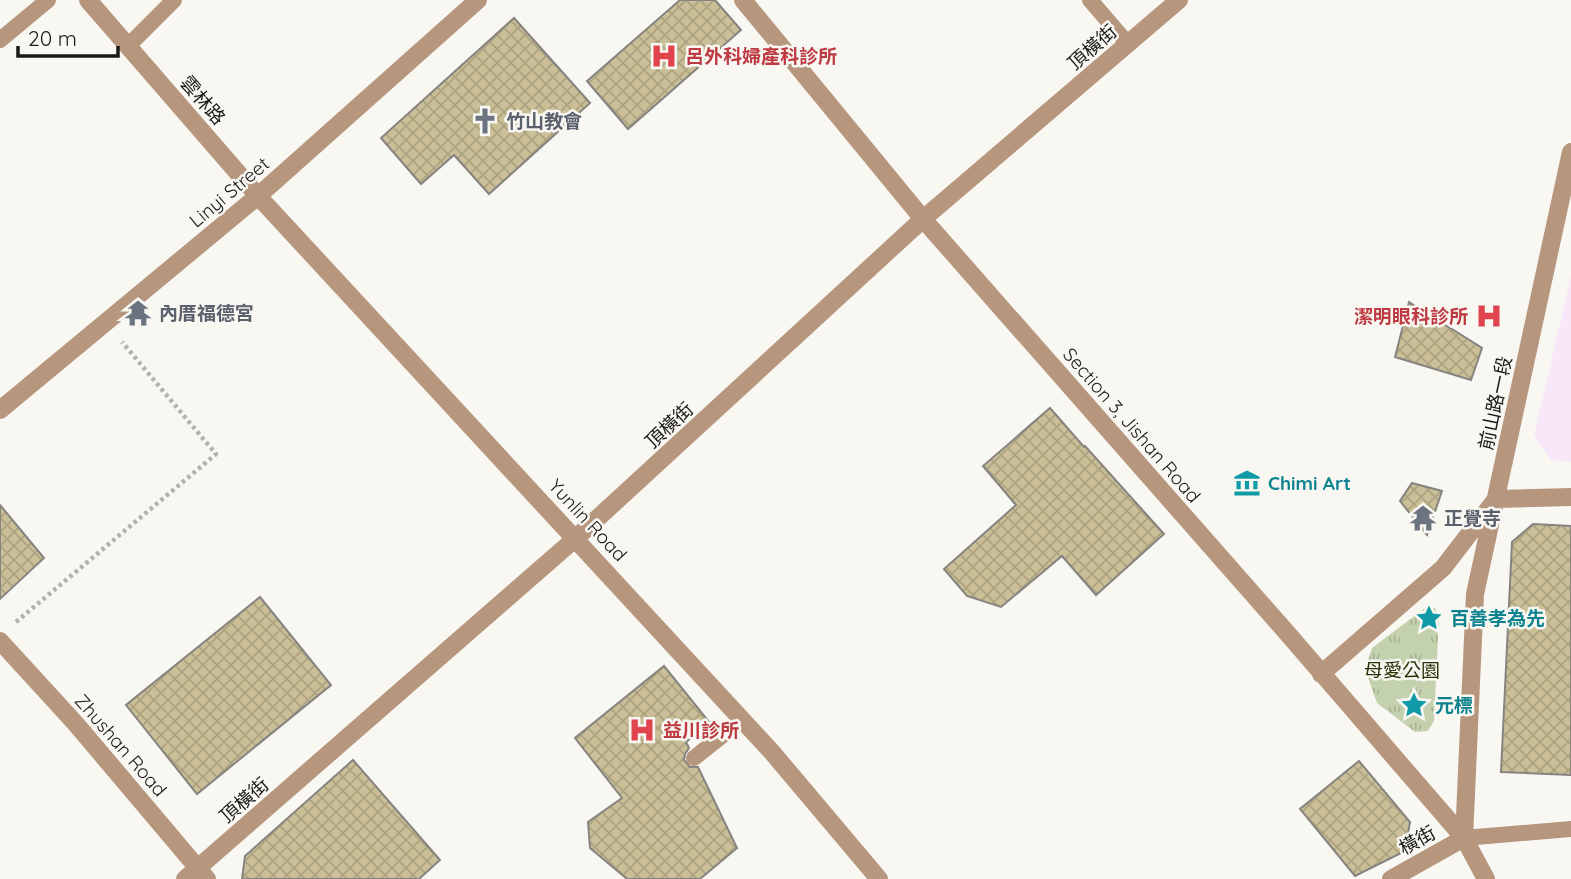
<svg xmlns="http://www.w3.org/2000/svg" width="1571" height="879" font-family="Quicksand,'Noto Sans TC',sans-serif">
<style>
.education{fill:#f7e7f9}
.park{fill:url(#park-tufts)}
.building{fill:url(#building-cross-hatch);stroke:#858480;stroke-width:2}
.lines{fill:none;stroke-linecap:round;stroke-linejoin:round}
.path{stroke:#b3b2ae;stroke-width:4.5;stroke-dasharray:3.5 3.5;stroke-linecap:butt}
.lane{stroke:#b7967e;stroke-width:16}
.street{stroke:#b7967e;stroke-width:18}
.labels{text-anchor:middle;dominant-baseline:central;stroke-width:5;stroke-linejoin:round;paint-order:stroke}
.street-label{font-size:19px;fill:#191817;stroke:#f8f7f2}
.health-label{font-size:19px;font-weight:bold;fill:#be3a42;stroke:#f8f7f2;text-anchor:start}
.worship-label{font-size:19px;font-weight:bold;fill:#5b616d;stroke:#f8f7f2;text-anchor:start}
.culture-label{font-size:19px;font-weight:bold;fill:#0d838f;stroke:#f8f7f2;text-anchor:start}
.park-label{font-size:19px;fill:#263306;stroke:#f8f7f2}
</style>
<defs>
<pattern id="park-tufts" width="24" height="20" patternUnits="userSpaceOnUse" patternTransform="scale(1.75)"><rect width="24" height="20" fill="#c4d1ae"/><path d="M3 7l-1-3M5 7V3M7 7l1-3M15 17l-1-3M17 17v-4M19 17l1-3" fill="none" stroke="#a8b395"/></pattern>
<pattern id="building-cross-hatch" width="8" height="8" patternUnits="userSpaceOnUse" patternTransform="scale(1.75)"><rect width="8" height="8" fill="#cabf96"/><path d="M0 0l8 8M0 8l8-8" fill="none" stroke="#ada381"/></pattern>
</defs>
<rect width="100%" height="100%" fill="#f8f7f2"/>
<path class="education" d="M 1571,277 L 1571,462 L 1551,460 L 1534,435 Z"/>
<path class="park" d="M 1425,608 L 1435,608 L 1439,617 L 1434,721 L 1428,731 L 1415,732 L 1377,703 L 1365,669 L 1372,648 Z"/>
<path class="building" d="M 680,0 L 715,0 L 741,30 L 628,129 L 587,81 Z
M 514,18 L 590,103 L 489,194 L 454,155 L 421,184 L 381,138 Z
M 1409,302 L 1482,348 L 1471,380 L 1395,357 Z
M 1050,408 L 1084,447 L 1085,446 L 1164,534 L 1096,595 L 1062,556 L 1001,607 L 967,596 L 944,569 L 1016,505 L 983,466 Z
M 1412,483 L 1442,491 L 1427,535 L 1400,501 Z
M 0,505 L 44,558 L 0,599 Z
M 1533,524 L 1571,526 L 1571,775 L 1501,772 L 1512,542 Z
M 260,597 L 331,685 L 197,794 L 126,705 Z
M 664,666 L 710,723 L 686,742 L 689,748 L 685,754 L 684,760 L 690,767 L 698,767 L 737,848 L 700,879 L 627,879 L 590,848 L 588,822 L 622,798 L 575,738 Z
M 353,760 L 440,860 L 419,879 L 242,879 L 245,856 Z
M 1359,761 L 1410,822 L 1405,851 L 1355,876 L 1300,809 Z"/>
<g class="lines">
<path class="path" d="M 16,622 L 216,454 L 122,342"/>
<path class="lane" d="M 1090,0 L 1128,44
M 0,40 L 48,0
M 128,46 L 174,0
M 694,758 L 742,720
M 1464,838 L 1571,829"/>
<path class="street" d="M 88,0 L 258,196 L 771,751 L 879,879
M 743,0 L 923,219 L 1288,634 L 1464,838 L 1486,879
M 0,410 L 258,196 L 478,0
M 0,641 L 76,724 L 207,879
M 1321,674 L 1443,568 L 1496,499 L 1571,497
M 185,879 L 576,538 L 923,219 L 1179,0
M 1391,879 L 1464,838 L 1475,594 L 1571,152"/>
</g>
<defs>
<g id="hospital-bare" transform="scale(2.1)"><path d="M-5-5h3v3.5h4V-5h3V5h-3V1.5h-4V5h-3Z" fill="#e0444e" stroke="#f8f7f2" stroke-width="2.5" paint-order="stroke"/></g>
<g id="church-bare" transform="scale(2.1)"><path d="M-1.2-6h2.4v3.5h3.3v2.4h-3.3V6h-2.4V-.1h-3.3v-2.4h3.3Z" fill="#6b7280" stroke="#f8f7f2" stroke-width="2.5" paint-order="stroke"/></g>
<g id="temple-bare" transform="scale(2.1)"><path d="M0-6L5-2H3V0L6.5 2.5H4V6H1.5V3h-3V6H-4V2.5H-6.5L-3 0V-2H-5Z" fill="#6b7280" stroke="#f8f7f2" stroke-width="2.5" paint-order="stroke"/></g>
<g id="museum-bare" transform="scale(2.1)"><path d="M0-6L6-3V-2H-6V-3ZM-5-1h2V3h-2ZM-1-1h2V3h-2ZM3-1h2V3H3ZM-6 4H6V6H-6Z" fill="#0f9aa8" stroke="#f8f7f2" stroke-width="2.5" paint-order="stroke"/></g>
<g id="sight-bare" transform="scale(2.1)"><path d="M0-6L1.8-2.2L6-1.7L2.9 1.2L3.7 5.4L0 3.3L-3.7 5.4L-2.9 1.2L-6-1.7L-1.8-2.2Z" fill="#0f9aa8" stroke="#f8f7f2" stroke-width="2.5" paint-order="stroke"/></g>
</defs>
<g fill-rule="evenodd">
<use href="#hospital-bare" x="664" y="56"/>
<use href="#church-bare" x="485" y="121"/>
<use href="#temple-bare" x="138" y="313"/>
<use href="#hospital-bare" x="1489" y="316"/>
<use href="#museum-bare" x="1247" y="483"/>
<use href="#temple-bare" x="1423" y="518"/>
<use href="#sight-bare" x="1429" y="618"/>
<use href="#sight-bare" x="1414" y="705"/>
<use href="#hospital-bare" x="642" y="730"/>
</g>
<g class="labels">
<g class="street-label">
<text transform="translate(1092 47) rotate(-41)">頂橫街</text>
<text transform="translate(203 100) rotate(49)">雲林路</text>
<text transform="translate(229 192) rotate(-40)">Linyi Street</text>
<text transform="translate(1495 403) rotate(-78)">前山路一段</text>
<text transform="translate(669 425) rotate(-43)">頂橫街</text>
<text transform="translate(1132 425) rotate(49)">Section 3, Jishan Road</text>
<text transform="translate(588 520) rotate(47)">Yunlin Road</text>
<text transform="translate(121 745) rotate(49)">Zhushan Road</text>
<text transform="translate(244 800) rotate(-41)">頂橫街</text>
<text transform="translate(1417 840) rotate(-29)">橫街</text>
</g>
<g class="health-label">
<text x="685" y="56">呂外科婦產科診所</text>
<text x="1468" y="316" text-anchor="end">潔明眼科診所</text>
<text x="663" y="730">益川診所</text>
</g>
<g class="worship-label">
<text x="506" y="121">竹山教會</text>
<text x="159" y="313">內厝福德宮</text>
<text x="1444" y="518">正覺寺</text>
</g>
<g class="culture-label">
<text x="1268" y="483">Chimi Art</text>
<text x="1450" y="618">百善孝為先</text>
<text x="1435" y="705">元標</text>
</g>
<g class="park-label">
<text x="1402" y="670">母愛公園</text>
</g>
</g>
<path d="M18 46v10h100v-10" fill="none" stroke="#191817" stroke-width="3.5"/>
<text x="28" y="46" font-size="21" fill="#191817" stroke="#f8f7f2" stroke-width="5" paint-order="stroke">20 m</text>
</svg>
